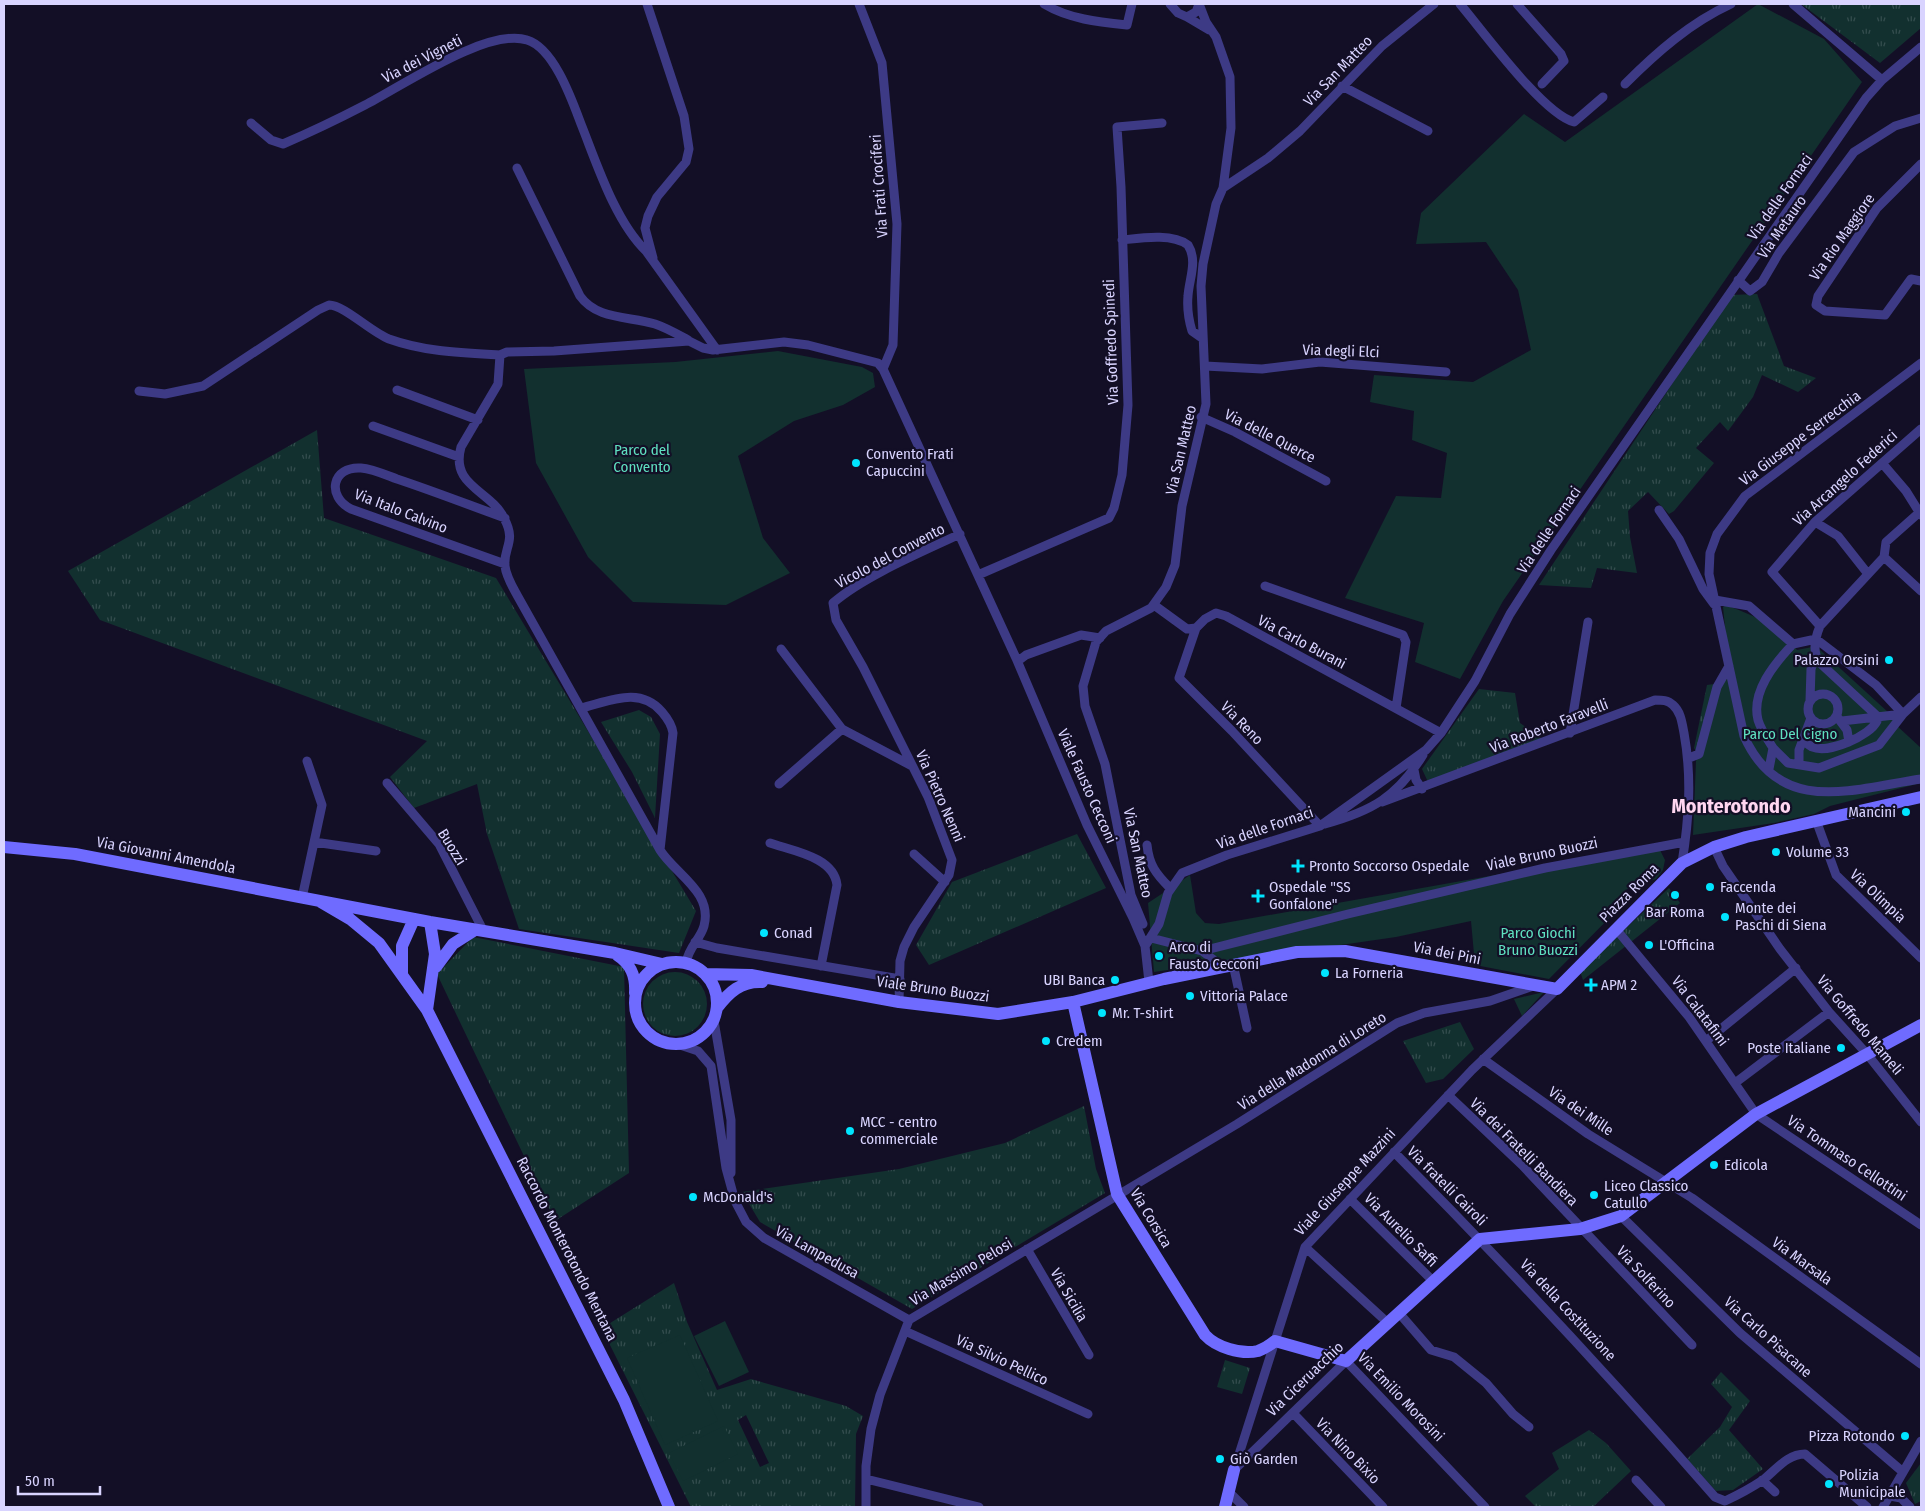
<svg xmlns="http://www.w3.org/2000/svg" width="1925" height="1511" font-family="'Fira Sans Condensed',sans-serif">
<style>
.grass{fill:url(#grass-tufts);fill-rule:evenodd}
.green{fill:#12302f}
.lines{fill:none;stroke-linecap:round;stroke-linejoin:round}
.street{stroke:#3d3a85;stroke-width:9}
.secondary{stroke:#6f6bff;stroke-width:12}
.poi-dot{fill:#00e5ff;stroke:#130f26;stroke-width:2}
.labels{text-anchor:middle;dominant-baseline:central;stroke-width:4.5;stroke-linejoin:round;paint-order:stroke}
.street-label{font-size:15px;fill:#d9d4ff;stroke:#130f26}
.park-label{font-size:15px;fill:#5fe0c0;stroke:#130f26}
.poi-label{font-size:15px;fill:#d9d4ff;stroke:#130f26;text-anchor:start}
.district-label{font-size:20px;font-weight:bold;fill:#ffd6f0;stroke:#130f26}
</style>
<defs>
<pattern id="grass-tufts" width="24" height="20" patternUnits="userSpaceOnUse" patternTransform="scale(1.25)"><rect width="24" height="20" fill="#12302f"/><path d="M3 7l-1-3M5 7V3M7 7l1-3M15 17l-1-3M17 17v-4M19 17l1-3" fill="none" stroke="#344d4e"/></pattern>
</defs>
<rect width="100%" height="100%" fill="#130f26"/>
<path class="grass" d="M 1801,4 L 1921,4 L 1921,28 L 1880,63 Z
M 1757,294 L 1784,366 L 1816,378 L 1798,392 L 1762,375 L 1753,397 L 1728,431 L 1720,422 L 1696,448 L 1714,463 L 1674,511 L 1669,514 L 1648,492 L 1628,511 L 1630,537 L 1637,573 L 1597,568 L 1591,588 L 1539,585 L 1731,295 Z
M 317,430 L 324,518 L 496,578 L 696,911 L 679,953 L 519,929 L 487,834 L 477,784 L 414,808 L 390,777 L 427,741 L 100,620 L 68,571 Z
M 1714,684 L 1697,753 L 1694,748 L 1707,685 Z
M 1479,689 L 1515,693 L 1520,723 L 1544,740 L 1429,784 L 1422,769 Z
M 639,710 L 651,717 L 660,734 L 655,818 L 632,772 L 601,722 Z
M 1077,834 L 1106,888 L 929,965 L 916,945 L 952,882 Z
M 1669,888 L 1680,903 L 1583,980 L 1580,971 Z
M 473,937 L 624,967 L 629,1173 L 555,1221 L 437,974 Z
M643 1004a32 32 0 1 1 64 0a32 32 0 1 1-64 0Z
M 1544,992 L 1522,1016 L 1514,999 Z
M 1460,1022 L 1474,1049 L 1443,1079 L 1426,1083 L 1403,1041 Z
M 1084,1106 L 1096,1169 L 1105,1193 L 912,1309 L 760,1222 L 742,1192 L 899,1169 L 1005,1143 Z
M 674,1283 L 687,1322 L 717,1390 L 751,1379 L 846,1406 L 863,1416 L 856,1434 L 855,1507 L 691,1507 L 610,1345 L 607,1325 ZM 746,1415 L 769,1463 L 760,1467 L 738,1420 Z
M 1225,1360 L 1250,1368 L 1242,1394 L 1217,1387 Z
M 1721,1372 L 1750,1401 L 1729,1430 L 1763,1469 L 1733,1490 L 1716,1491 L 1687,1459 L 1720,1427 L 1732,1407 L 1711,1384 Z
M 1589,1430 L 1606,1443 L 1631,1471 L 1593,1507 L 1536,1507 L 1525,1496 L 1559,1469 L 1552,1453 Z
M 1921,1463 L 1921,1501 L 1915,1504 L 1906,1483 Z"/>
<path class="green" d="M 1758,4 L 1824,39 L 1862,82 L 1503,601 L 1460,679 L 1415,662 L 1424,623 L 1345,598 L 1396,496 L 1441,498 L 1447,453 L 1412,440 L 1414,411 L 1370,402 L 1374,375 L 1473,382 L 1531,350 L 1518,290 L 1486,242 L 1416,244 L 1421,213 L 1524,114 L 1565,142 Z
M 778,351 L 862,367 L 873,373 L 875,387 L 843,405 L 794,421 L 738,456 L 763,538 L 790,573 L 726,605 L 633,602 L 588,557 L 536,463 L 524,369 L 675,362 Z
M 1726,605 C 1752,615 1781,626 1797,650 L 1812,647 L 1819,649 L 1889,713 L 1895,724 L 1921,748 L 1921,783 L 1830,806 L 1814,814 L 1774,823 L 1693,835 L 1696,761 L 1715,692 L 1729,666 L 1723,607 Z
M 1658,846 L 1665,860 L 1663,870 L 1656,879 L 1625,890 L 1627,900 L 1549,979 L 1475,965 L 1471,921 L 1396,937 L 1154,972 L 1148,903 L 1190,875 L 1196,913 L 1205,923 L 1219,924 Z
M 725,1321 L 749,1372 L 719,1386 L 694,1336 Z
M 680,1335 L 718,1421 L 665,1445 L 627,1358 Z
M 724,1426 L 738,1454 L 683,1481 L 669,1453 Z"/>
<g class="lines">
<path class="street" d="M 647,4 L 684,116 L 689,149 L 686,162 L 657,197 L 648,216 L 645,228 L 653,258
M 859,4 L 882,63 L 897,224 L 893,345 L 883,369
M 1044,4 C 1069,19 1098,22 1127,25 L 1132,4
M 1170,4 L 1178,13 L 1187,17 L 1196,12 L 1199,4
M 1199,4 L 1206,22 L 1216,37 L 1230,77 L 1231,128 L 1223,188
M 1460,4 C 1483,31 1543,114 1574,122 L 1603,97
M 1517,4 L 1561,54 L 1564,61 L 1542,84
M 1793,4 L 1882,80
M 1187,17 L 1209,30
M 1625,84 C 1657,52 1690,23 1731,4
M 1342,86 L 1428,131
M 251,123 L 271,140 L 283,144 C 311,132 338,119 365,105 C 402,86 488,27 527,40 C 554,48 572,100 581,124 C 597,164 615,221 646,251 L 717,350
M 1921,164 L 1877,208 L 1818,296 L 1816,305 L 1825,311 L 1885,315 L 1911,279 L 1921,281
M 517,168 L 580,296 C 597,320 629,316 655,324 C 667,328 677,334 688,340
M 1122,240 C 1141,238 1172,233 1188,245 C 1198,261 1189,279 1188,296 C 1187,307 1189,321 1192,331 L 1202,338
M 1738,280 L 1750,291 L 1762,282 L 1779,253 L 1854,152 L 1895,126 L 1921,118
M 1921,363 L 1745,496 L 1717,534 L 1710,553 L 1709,574 L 1744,736 C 1780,817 1853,789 1921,779
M 1205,366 L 1262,369 L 1320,362 L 1446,372
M 397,390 L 478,420
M 139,391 L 165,394 L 203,386 L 318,310 L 329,305 C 344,305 371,332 389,339 C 425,352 463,353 500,355
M 1201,417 L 1235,432 L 1326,481
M 373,426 L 459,457
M 1882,463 L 1906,491 L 1921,515
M 1659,510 L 1679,539 L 1703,589 L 1714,604
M 1815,522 L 1838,536 L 1868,574
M 1884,557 L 1886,542 L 1921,511
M 1884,557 L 1921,591
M 505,564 L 351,509 C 326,496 332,466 361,468 C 373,469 386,475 397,479 C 433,491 469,505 505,518
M 978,575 L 1109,518 L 1114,508 L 1122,475 L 1128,405 L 1121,187 L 1117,127 L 1162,123
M 1265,586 L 1403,635 L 1406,642 L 1396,708
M 1715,600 L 1749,606 L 1793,644
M 1154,605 L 1187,629 L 1196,628 L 1205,619 L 1216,613 L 1226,616 L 1441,733
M 1820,626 L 1772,572 L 1815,522 L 1921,429
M 1196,628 L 1179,678 L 1232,731 L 1320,826
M 781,649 L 842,729
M 1018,661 L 1026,655 L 1081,635 L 1100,638
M1808 709a15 15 0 1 1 30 0a15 15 0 1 1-30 0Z
M 1810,701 L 1811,669 L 1815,657
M 581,708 C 610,701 640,686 662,712 C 668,719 672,725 673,733 L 660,850
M 1838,718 L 1847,730 L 1849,742
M 1842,721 L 1903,714 L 1921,697
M 1570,733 L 1588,622
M 1802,740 C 1805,742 1809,745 1812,747 C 1828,754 1870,736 1877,721 L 1876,715 L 1821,664 C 1811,653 1815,638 1820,626 L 1884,557
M 1689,758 L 1699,754 L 1717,687 L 1729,666
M 1799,764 L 1799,750 L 1811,718
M 1769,769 L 1773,748 C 1768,740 1761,730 1758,720 C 1751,692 1774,664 1793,644 L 1816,639 L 1876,685 L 1903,714 L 1879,745 L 1819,768 L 1788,763 L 1773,748
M 1414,770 L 1416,780 L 1422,789
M 387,783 L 439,844 L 484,932
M 779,784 L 842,729 L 912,766
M 1382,802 L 1655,700 C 1662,700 1668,700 1673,705 C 1681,712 1682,723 1684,733 C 1692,777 1689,819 1682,863
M 1816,820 L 1836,875 L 1921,958
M 1325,824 C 1372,811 1397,797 1423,755
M 314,842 L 376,851
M 770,843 C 793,851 834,857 837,885 L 821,966
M 1147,845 C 1149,865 1156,874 1170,888
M 1714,847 L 1723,866 L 1780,949 L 1829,1012 L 1867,1054 L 1921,1122
M 914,854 L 945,882
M 302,898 L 322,805 L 307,761
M 1143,924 L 1131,895 L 1105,764 L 1085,706 L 1083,686 L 1096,642 L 1106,631 L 1151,608 L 1166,587 L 1175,565 L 1182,506 L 1206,404 L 1201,286 L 1203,264 L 1216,204 L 1223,188 L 1268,158 L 1300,131 L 1382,46 L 1434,4
M 1616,929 L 1689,1017 L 1756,1114 L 1921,1225
M 1151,938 L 1202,951 L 1222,966
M 695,942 L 717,948 L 900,979
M 1145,946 L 1159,924 L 1168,893 L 1182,873 L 1227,855 L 1320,826 L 1426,750 L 1441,733 L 1475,681 L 1510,614 L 1551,550 L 1866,98 L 1882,80 L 1921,47
M 1202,951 L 1348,914 L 1545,868 L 1685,842
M 686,963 C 689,946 700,940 704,926 C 713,892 676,875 660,850 L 517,595 C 512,586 506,576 505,566 C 503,547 517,542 504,518 C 490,490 450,486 461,447 L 498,384 L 500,355 L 507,352 L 554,351 L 689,341 L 703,348 L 713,350 L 784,342 L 808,345 L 878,363 L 883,369 L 1016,658 L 1087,825 L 1133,918 L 1145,946 L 1149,982
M 1233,964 L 1247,1028
M 899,1002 L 900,961 L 904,947 L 914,927 L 949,875 L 952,860 L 928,797 L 863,667 L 836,620 L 833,603 C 864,576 922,552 960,534
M 714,1021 L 731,1120 L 731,1173
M 1706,1041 L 1796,968
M 680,1045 L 698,1051 L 711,1066 L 726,1168 L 735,1201 L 746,1222 L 764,1238 L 909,1320
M 1483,1059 L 1588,1134 L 1692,1198 L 1921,1364
M 1735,1083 L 1829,1012
M 1448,1095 L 1522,1165 L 1692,1345
M 1394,1152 C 1505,1264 1612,1379 1715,1497 L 1725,1501 C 1738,1495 1751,1488 1763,1480 C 1776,1470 1787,1454 1805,1454 L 1867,1507
M 1350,1199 L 1433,1281
M 1621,1216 L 1740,1333 L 1903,1472
M 1305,1247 L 1388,1323
M 1027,1249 L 1089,1355
M 1399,1313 L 1431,1350 L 1454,1357 L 1486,1383 L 1513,1414 L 1529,1427
M 905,1331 L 1088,1414
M 1293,1413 L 1383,1507
M 1234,1470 L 1305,1247 L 1472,1070 L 1557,989
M 1234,1470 L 1346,1361 L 1485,1507
M 866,1479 L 979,1507
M 1636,1480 L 1661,1507
M 1762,1480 L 1775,1492
M 1229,1492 L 1244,1507
M 1890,1496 L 1901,1498 L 1910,1507
M 866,1507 L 866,1466 L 871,1429 L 880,1395 L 909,1320 L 1237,1124 L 1397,1023 L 1424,1013 L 1490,1001 L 1533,986
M 1883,1507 L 1921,1441"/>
<path class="secondary" d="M 4,847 L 75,854 L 430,922 L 615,953 L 662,964
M 321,902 L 350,919 L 379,943 L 427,1010 L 624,1400 L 669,1507
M 617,955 C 631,964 636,976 635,993
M635 1003a41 41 0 1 1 82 0a41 41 0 1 1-82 0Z
M 436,967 L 453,944 L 475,930
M 705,974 L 751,975 L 899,1002 L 998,1014 L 1073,1002 L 1164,979 L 1297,952 L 1345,951 L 1557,989 L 1682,863 L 1714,847 L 1746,837 L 1921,797
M 402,975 L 402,946 L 414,919
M 1073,1002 L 1117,1194 L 1205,1335 C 1216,1347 1241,1355 1258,1351 C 1264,1349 1270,1345 1275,1341 L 1346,1361 L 1480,1239 L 1580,1229 L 1621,1216 L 1756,1114 L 1921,1025
M 717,1008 C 729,992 741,981 762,982
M 427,1010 L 435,954 L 430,922
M 1225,1507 L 1234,1470"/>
</g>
<g class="poi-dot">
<circle cx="856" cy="463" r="5"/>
<circle cx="1889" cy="660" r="5"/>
<circle cx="1906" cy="812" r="5"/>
<circle cx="1776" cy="852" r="5"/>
<path d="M1295.5 858.5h5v5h5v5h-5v5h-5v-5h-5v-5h5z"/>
<circle cx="1710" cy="887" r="5"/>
<circle cx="1675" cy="895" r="5"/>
<path d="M1255.5 888.5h5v5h5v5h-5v5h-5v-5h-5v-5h5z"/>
<circle cx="1725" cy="917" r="5"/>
<circle cx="764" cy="933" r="5"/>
<circle cx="1649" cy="945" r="5"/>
<circle cx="1159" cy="956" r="5"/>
<circle cx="1325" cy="973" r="5"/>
<circle cx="1115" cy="980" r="5"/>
<path d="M1588.5 977.5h5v5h5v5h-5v5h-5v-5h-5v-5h5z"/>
<circle cx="1190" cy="996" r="5"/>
<circle cx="1102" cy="1013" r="5"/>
<circle cx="1046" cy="1041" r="5"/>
<circle cx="1841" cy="1048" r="5"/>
<circle cx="850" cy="1131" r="5"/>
<circle cx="1714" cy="1165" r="5"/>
<circle cx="1594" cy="1195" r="5"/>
<circle cx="693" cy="1197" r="5"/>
<circle cx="1905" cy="1436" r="5"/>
<circle cx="1220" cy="1459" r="5"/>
<circle cx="1829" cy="1484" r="5"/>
</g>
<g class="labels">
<g class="street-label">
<text transform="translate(422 59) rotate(-27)">Via dei Vigneti</text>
<text transform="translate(1338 71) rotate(-46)">Via San Matteo</text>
<text transform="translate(879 186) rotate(-94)">Via Frati Crociferi</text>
<text transform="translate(1780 197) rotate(-55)">Via delle Fornaci</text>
<text transform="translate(1782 227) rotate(-55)">Via Metauro</text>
<text transform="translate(1842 237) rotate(-55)">Via Rio Maggiore</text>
<text transform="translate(1111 342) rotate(-92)">Via Goffredo Spinedi</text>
<text transform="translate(1341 351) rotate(2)">Via degli Elci</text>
<text transform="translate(1270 436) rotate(27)">Via delle Querce</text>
<text transform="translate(1800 438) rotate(-37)">Via Giuseppe Serrecchia</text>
<text transform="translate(1181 450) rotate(-77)">Via San Matteo</text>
<text transform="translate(1845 478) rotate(-42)">Via Arcangelo Federici</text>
<text transform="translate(401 511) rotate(21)">Via Italo Calvino</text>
<text transform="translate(1549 530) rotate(-56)">Via delle Fornaci</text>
<text transform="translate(890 556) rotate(-28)">Vicolo del Convento</text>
<text transform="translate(1302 642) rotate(28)">Via Carlo Burani</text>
<text transform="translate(1242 723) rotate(46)">Via Reno</text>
<text transform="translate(1549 726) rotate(-21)">Via Roberto Faravelli</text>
<text transform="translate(1087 786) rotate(66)">Viale Fausto Cecconi</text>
<text transform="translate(940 796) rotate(66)">Via Pietro Nenni</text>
<text transform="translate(1265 828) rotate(-19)">Via delle Fornaci</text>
<text transform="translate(452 847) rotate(58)">Buozzi</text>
<text transform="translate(1138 853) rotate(78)">Via San Matteo</text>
<text transform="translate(1542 854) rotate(-12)">Viale Bruno Buozzi</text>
<text transform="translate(166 855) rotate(11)">Via Giovanni Amendola</text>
<text transform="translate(1629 893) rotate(-45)">Piazza Roma</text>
<text transform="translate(1878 896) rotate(43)">Via Olimpia</text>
<text transform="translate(1447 953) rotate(11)">Via dei Pini</text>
<text transform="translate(933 989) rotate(8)">Viale Bruno Buozzi</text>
<text transform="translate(1700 1011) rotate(53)">Via Calatafimi</text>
<text transform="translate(1860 1025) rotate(50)">Via Goffredo Mameli</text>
<text transform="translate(1312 1061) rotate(-32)">Via della Madonna di Loreto</text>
<text transform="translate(1581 1111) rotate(34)">Via dei Mille</text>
<text transform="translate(1524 1152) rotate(45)">Via dei Fratelli Bandiera</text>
<text transform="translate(1847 1158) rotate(34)">Via Tommaso Cellottini</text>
<text transform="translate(1345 1182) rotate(-47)">Viale Giuseppe Mazzini</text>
<text transform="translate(1447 1186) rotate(45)">Via fratelli Cairoli</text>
<text transform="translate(1151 1218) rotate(59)">Via Corsica</text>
<text transform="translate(1401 1230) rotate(45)">Via Aurelio Saffi</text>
<text transform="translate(567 1249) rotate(63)">Raccordo Monterotondo Mentana</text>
<text transform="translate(817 1252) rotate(29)">Via Lampedusa</text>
<text transform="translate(1802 1261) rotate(36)">Via Marsala</text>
<text transform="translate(961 1272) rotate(-31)">Via Massimo Pelosi</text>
<text transform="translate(1646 1277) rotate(47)">Via Solferino</text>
<text transform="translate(1069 1295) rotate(60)">Via Sicilia</text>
<text transform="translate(1568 1310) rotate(47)">Via della Costituzione</text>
<text transform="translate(1768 1337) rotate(42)">Via Carlo Pisacane</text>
<text transform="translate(1002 1360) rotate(25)">Via Silvio Pellico</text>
<text transform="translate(1305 1379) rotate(-44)">Via Ciceruacchio</text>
<text transform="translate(1401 1397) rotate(46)">Via Emilio Morosini</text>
<text transform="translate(1348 1451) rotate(46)">Via Nino Bixio</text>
</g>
<g class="park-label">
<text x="642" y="450">Parco del<tspan x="642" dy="17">Convento</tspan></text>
<text x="1790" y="734">Parco Del Cigno</text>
<text x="1538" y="933">Parco Giochi<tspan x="1538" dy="17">Bruno Buozzi</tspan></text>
</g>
<g class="poi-label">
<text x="866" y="454">Convento Frati<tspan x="866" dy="17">Capuccini</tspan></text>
<text x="1879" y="660" text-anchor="end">Palazzo Orsini</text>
<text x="1896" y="812" text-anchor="end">Mancini</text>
<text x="1786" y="852">Volume 33</text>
<text x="1309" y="866">Pronto Soccorso Ospedale</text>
<text x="1269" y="887">Ospedale "SS<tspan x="1269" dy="17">Gonfalone"</tspan></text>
<text x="1720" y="887">Faccenda</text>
<text x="1735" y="908">Monte dei<tspan x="1735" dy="17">Paschi di Siena</tspan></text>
<text x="1675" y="912" text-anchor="middle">Bar Roma</text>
<text x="774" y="933">Conad</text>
<text x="1659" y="945">L'Officina</text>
<text x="1169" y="947">Arco di<tspan x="1169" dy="17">Fausto Cecconi</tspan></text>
<text x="1335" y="973">La Forneria</text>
<text x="1105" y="980" text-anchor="end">UBI Banca</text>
<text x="1601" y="985">APM 2</text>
<text x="1200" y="996">Vittoria Palace</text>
<text x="1112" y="1013">Mr. T-shirt</text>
<text x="1056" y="1041">Credem</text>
<text x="1831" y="1048" text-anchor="end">Poste Italiane</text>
<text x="860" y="1122">MCC - centro<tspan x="860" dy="17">commerciale</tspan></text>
<text x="1724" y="1165">Edicola</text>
<text x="1604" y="1186">Liceo Classico<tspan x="1604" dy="17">Catullo</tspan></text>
<text x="703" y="1197">McDonald's</text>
<text x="1895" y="1436" text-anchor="end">Pizza Rotondo</text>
<text x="1230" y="1459">Giò Garden</text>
<text x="1839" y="1475">Polizia<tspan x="1839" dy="17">Municipale</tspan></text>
</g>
<g class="district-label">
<text x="1731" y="806">Monterotondo</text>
</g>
</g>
<rect width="1925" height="1511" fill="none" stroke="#d9d4ff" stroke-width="10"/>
<path d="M18 1486v8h82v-8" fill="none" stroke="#d9d4ff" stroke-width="2.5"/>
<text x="25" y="1486" font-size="15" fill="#d9d4ff" stroke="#130f26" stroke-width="4" paint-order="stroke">50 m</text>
</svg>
